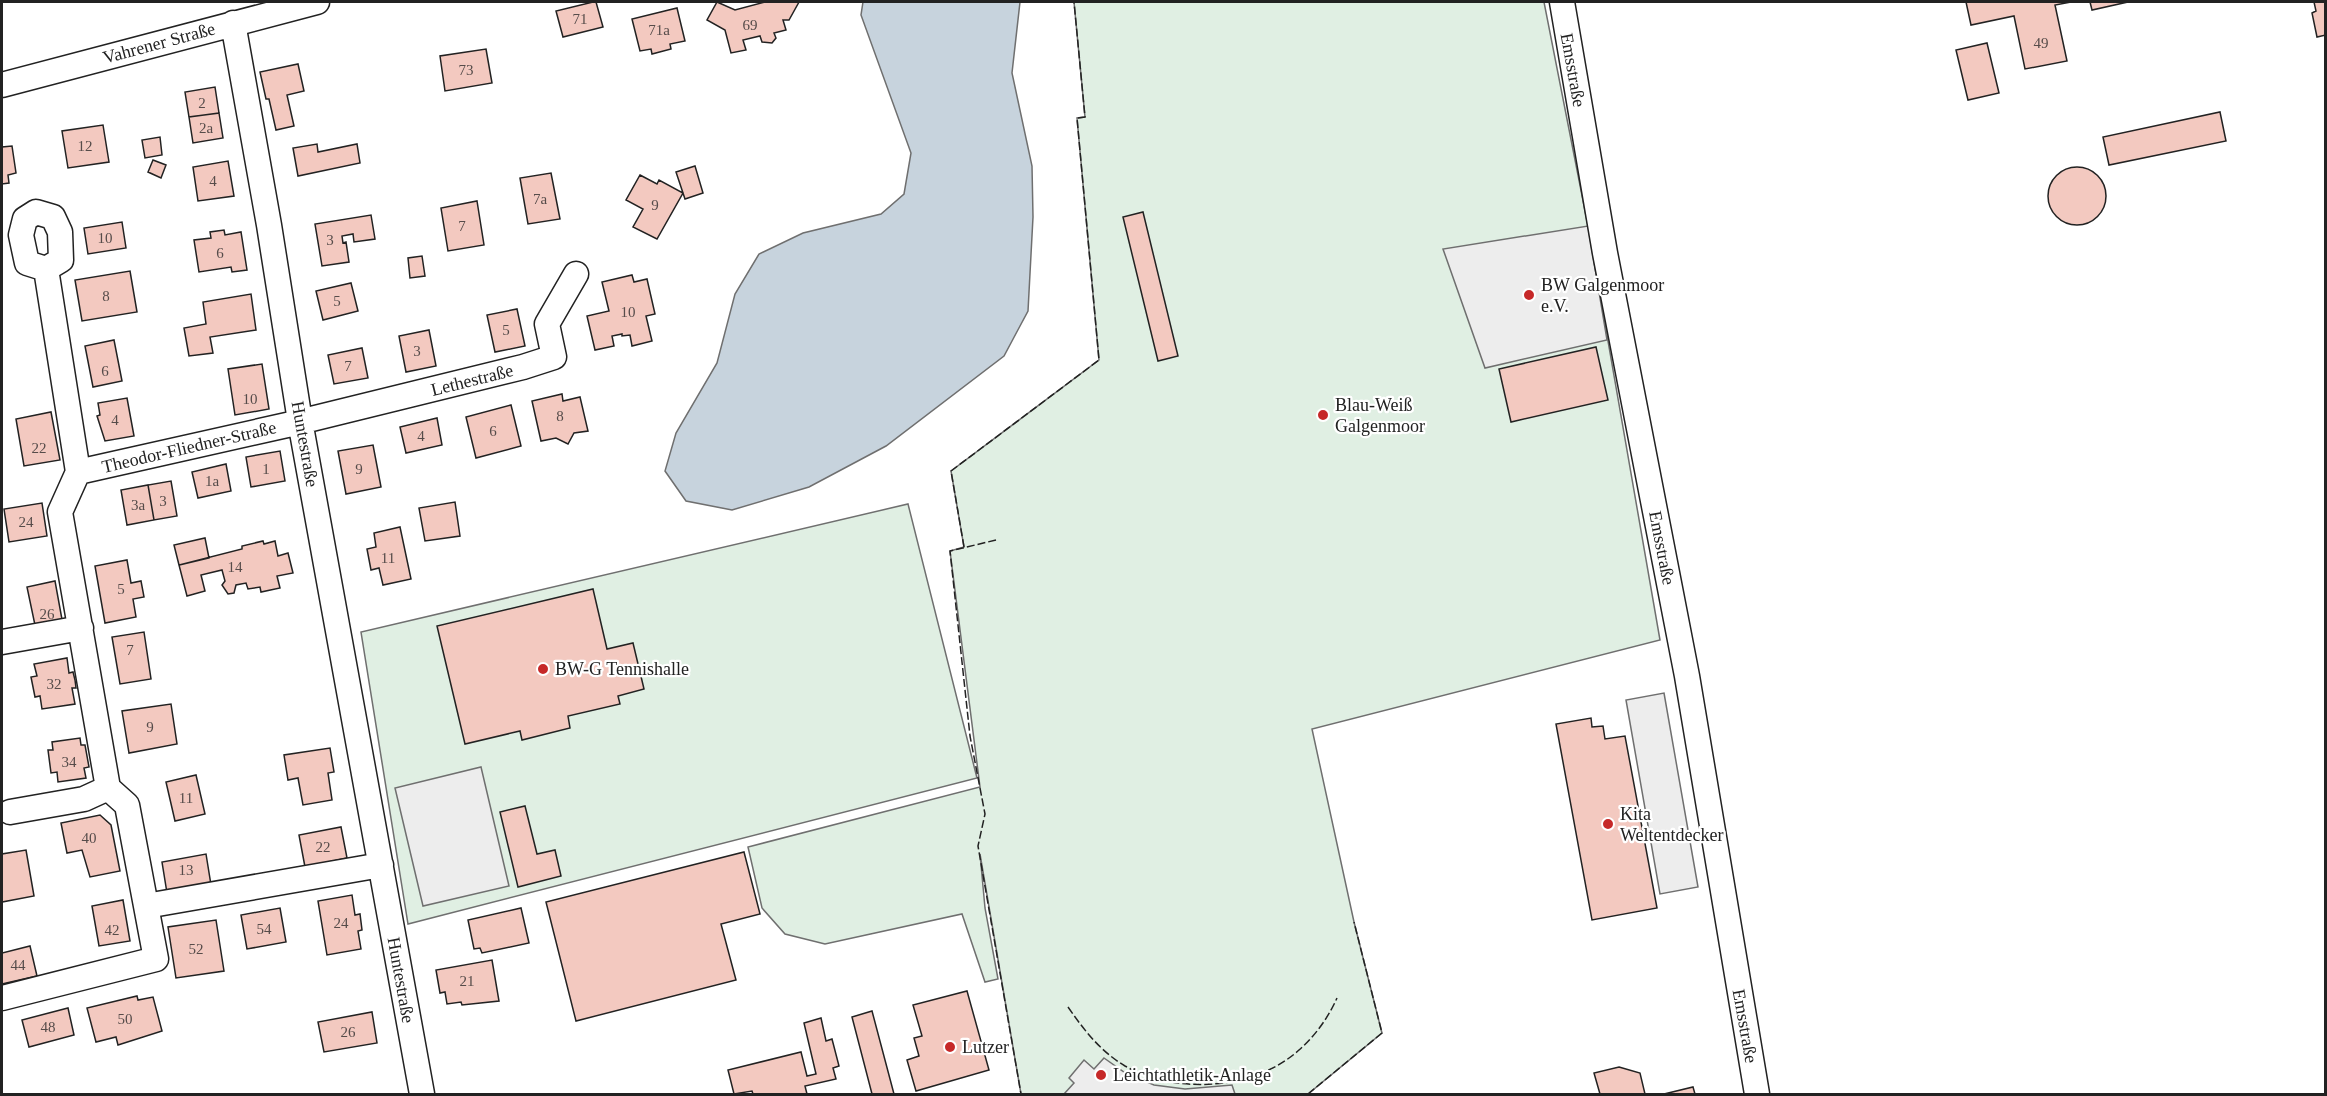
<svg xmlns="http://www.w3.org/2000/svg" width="2327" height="1096" font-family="'Times New Roman',serif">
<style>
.green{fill:#e0efe3;stroke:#6f6f6f;stroke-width:1.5}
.parking{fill:#ededed;stroke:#6f6f6f;stroke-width:1.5}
.water{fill:#c7d3dd;stroke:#6f6f6f;stroke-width:1.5}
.building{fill:#f3c9c0;stroke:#222;stroke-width:1.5}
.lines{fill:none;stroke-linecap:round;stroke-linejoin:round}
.minor-casing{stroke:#222;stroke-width:27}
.minor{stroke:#fff;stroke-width:24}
.fence{stroke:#222;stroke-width:1.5;stroke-dasharray:8 3;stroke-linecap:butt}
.poi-dot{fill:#c62828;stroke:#fff;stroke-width:2}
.labels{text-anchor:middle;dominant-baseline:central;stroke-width:4.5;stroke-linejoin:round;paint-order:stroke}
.number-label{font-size:15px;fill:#564c4a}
.street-label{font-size:18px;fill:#222;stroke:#fff}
.poi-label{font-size:18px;fill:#222;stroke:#fff;text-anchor:start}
</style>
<rect width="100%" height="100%" fill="#fff"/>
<path class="green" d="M 1074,2 L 1544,2 L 1588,226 L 1660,640 L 1312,729 L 1354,922 L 1382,1033 L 1308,1094 L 1021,1094 L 980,854 L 985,908 L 998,979 L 985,982 L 962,914 L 825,944 L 785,934 L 762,908 L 748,847 L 980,787 L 950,551 L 964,547 L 951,471 L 1099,360 L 1077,118 L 1085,117 Z
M 908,504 L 977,778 L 408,924 L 361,632 Z"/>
<path class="parking" d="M 1588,226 L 1607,340 L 1485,368 L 1443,249 Z
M 1664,693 L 1698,887 L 1660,894 L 1626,700 Z
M 481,767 L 509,886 L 423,906 L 395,788 Z
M 1104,1058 L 1124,1072 L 1154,1085 L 1185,1089 L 1232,1085 L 1235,1094 L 1064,1094 L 1074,1083 L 1069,1078 L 1084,1060 L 1094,1069 Z"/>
<path class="water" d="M 863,2 L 1020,2 L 1012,73 L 1032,166 L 1033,217 L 1028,311 L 1004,356 L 886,446 L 809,487 L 732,510 L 686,501 L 665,471 L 676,433 L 717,363 L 735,294 L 759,254 L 803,233 L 881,214 L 904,194 L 911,153 L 861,15 Z"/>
<path class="building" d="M 593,2 L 596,2 L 603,27 L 563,37 L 556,11 Z
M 717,2 L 735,10 L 765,2 L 799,2 L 789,20 L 783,20 L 786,30 L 774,33 L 776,38 L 772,43 L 762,42 L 760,36 L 743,40 L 746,50 L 731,53 L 725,30 L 707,20 Z
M 1966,2 L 2071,2 L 2055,5 L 2067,61 L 2025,69 L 2014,16 L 1971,25 Z
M 2090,2 L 2128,2 L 2092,10 Z
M 2314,2 L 2326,2 L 2326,35 L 2317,37 L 2312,13 L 2316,11 Z
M 677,8 L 685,41 L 670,44 L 671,49 L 652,54 L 651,49 L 640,51 L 632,19 Z
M 1987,43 L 1999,93 L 1968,100 L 1956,50 Z
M 486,49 L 492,83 L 445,91 L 440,56 Z
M 298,64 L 304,91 L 287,95 L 294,126 L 276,130 L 269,99 L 266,99 L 260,72 Z
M 215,87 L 219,113 L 189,117 L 185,92 Z
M 2220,112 L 2226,141 L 2109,165 L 2103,137 Z
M 219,113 L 223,138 L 193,143 L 189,117 Z
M 103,125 L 109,162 L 68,168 L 62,131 Z
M 160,137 L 162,155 L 145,158 L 142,140 Z
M 317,144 L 318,152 L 357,144 L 360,163 L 298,176 L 293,148 Z
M 12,146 L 16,173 L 8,175 L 9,183 L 2,184 L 2,147 Z
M 153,160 L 166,165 L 161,178 L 148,172 Z
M 228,161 L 234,196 L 198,201 L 193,167 Z
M 695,166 L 703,193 L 685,199 L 676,172 Z
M2048 196a29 29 0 1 1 58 0a29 29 0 1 1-58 0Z
M 551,173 L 560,219 L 528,224 L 520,178 Z
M 640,175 L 657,184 L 659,180 L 683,193 L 657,239 L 633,227 L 643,209 L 626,200 Z
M 477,201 L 484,245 L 448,251 L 441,208 Z
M 1143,212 L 1178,356 L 1158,361 L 1123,217 Z
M 371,215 L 375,239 L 354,242 L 353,234 L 342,236 L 343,243 L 346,242 L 349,262 L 322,266 L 315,224 Z
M 122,222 L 126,248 L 88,254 L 84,228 Z
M 224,230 L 225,235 L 241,232 L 247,270 L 232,272 L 231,267 L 199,272 L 194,240 L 211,238 L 210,232 Z
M 422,256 L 425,276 L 410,278 L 408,258 Z
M 130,271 L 137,312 L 82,321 L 75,280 Z
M 632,275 L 634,282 L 647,279 L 655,314 L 646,316 L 652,341 L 632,346 L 630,335 L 622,336 L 622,334 L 612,336 L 614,346 L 595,350 L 587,316 L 609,311 L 602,282 Z
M 351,283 L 358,311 L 323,320 L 316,291 Z
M 251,294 L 256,330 L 210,337 L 213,353 L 189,356 L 184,328 L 206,324 L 203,302 Z
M 517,309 L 525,346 L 495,352 L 487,315 Z
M 429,330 L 436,366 L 406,372 L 399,336 Z
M 114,340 L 122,381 L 93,387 L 85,346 Z
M 1596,347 L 1608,400 L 1511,422 L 1499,369 Z
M 362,348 L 368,378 L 334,384 L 328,355 Z
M 262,364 L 269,409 L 235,415 L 228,369 Z
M 562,394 L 563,401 L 580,397 L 588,431 L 574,433 L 568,444 L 556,438 L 541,441 L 532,401 Z
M 127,398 L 134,436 L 105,441 L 97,416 L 100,415 L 98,403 Z
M 511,405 L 521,446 L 476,458 L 466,417 Z
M 51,412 L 60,460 L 24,466 L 16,419 Z
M 437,418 L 442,445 L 406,453 L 400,427 Z
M 373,445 L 381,487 L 346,494 L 338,451 Z
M 280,451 L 285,481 L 251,487 L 246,457 Z
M 226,464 L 231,491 L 198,498 L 192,472 Z
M 171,481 L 177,516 L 154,520 L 148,485 Z
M 148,485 L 154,520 L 127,525 L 121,490 Z
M 455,502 L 460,536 L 425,541 L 419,508 Z
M 42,503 L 47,536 L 9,542 L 4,509 Z
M 400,527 L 411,579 L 383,585 L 379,568 L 371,570 L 367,549 L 376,547 L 374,533 Z
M 205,538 L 209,558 L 179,565 L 174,545 Z
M 263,541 L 264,544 L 275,541 L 278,556 L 288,553 L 293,573 L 277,576 L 280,588 L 261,592 L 260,587 L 248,589 L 246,583 L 236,585 L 234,593 L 228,594 L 222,585 L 225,581 L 222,570 L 201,575 L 205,591 L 187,596 L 179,565 L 242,549 L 242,546 Z
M 127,560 L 131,583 L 141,581 L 144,597 L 133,599 L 136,617 L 105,623 L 95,566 Z
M 55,581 L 63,625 L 36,630 L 27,587 Z
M 593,589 L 607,649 L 633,643 L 644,689 L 618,696 L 620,704 L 568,716 L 570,728 L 522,740 L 520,731 L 465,744 L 437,626 Z
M 144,632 L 151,679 L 120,684 L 112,637 Z
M 67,658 L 69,673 L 73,672 L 75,680 L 76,688 L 72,688 L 75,704 L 42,709 L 40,696 L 35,697 L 31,677 L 37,676 L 34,664 Z
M 171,704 L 177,744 L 129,753 L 122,711 Z
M 1591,718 L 1592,727 L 1603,726 L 1605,739 L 1625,736 L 1657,908 L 1592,920 L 1556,724 Z
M 80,738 L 81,745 L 85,745 L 89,767 L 84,768 L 86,778 L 58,782 L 57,772 L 51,773 L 48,750 L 53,750 L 52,742 Z
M 330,748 L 334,772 L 328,773 L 332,800 L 303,805 L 298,778 L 288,780 L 284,755 Z
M 196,775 L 205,814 L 175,821 L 166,782 Z
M 525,806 L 537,854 L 555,850 L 561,876 L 518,887 L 500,812 Z
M 100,815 L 111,825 L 120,871 L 90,877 L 82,850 L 67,853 L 61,823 Z
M 341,827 L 347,858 L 305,867 L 299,835 Z
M 26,850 L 34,896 L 2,902 L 2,854 Z
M 744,852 L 760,914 L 721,924 L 736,980 L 576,1021 L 546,902 Z
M 206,854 L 211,885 L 167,893 L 162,862 Z
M 352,895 L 355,915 L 360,914 L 362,930 L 358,931 L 361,949 L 327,955 L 318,901 Z
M 123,900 L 130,941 L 99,946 L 92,906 Z
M 280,908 L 286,942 L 247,949 L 241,915 Z
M 521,908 L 529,943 L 482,953 L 480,948 L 474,949 L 468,920 Z
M 216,920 L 224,971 L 176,978 L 168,927 Z
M 30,946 L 37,976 L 2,984 L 2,953 Z
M 492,960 L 499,1001 L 462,1005 L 461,1002 L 447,1004 L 445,992 L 440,993 L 436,970 Z
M 967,991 L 989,1070 L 916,1091 L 907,1060 L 919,1056 L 914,1038 L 922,1036 L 913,1005 Z
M 137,996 L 138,1000 L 153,997 L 162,1031 L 118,1045 L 116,1037 L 96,1042 L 87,1008 Z
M 68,1008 L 74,1035 L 29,1047 L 22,1020 Z
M 872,1011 L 894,1094 L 872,1094 L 852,1017 Z
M 372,1012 L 377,1043 L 324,1052 L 318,1022 Z
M 821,1018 L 826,1041 L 832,1039 L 839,1066 L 833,1068 L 836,1079 L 805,1086 L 807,1094 L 753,1094 L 752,1091 L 734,1094 L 728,1070 L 801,1052 L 807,1076 L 816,1074 L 804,1023 Z
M 1619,1067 L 1640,1073 L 1645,1094 L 1600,1094 L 1594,1073 Z
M 1693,1087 L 1695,1094 L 1664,1094 Z"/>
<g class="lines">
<g class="minor-casing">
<path id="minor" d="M 1562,2 L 1605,253 L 1687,676 L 1757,1094
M 233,23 L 269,225 L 300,421 L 422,1094
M 2,85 L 317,2
M 78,472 L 287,425 L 523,367 L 554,357 L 547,324 L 576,274
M 2,642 L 81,628
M 10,812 L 84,799 L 108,788
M 146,906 L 381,865
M 2,998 L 156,959 L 127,805 L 108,788 L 60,512 L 78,472 L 46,269 L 61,260 L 60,232 L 53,217 L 36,212 L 25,219 L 21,235 L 27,263 L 46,269"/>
</g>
<use href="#minor" class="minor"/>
<path class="fence" d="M 996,540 L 950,551 L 970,736 L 985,814 L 978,846 L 1021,1094
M 964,547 L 951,471 L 1099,360 L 1077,118 L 1085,117 L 1074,2
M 1068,1007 C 1084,1030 1100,1051 1125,1066 C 1176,1095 1255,1090 1299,1050 C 1315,1036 1328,1018 1337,998
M 1308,1094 L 1382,1033 L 1354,922"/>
</g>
<g class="poi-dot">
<circle cx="1529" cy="295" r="6"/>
<circle cx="1323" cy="415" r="6"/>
<circle cx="543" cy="669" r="6"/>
<circle cx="1608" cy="824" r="6"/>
<circle cx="950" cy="1047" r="6"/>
<circle cx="1101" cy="1075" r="6"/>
</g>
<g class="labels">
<g class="number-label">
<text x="580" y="19">71</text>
<text x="750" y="25">69</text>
<text x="659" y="30">71a</text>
<text x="2041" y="43">49</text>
<text x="466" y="70">73</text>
<text x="202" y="103">2</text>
<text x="206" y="128">2a</text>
<text x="85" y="146">12</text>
<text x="213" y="181">4</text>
<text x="540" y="199">7a</text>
<text x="655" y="205">9</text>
<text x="462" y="226">7</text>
<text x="105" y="238">10</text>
<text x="330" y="240">3</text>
<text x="220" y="253">6</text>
<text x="106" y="296">8</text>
<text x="337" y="301">5</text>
<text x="628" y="312">10</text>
<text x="506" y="330">5</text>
<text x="417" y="351">3</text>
<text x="348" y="366">7</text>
<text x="105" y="371">6</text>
<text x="250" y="399">10</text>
<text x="560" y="416">8</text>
<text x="115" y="420">4</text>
<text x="493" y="431">6</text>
<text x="421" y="436">4</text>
<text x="39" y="448">22</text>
<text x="266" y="469">1</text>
<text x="359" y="469">9</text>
<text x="212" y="481">1a</text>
<text x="163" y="501">3</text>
<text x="138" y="505">3a</text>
<text x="26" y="522">24</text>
<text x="388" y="558">11</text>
<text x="235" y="567">14</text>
<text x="121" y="589">5</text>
<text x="47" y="614">26</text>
<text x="130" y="650">7</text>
<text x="54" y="684">32</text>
<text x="150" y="727">9</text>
<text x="69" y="762">34</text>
<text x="186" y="798">11</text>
<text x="89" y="838">40</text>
<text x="323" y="847">22</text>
<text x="186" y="870">13</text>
<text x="341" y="923">24</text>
<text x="264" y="929">54</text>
<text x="112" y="930">42</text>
<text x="196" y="949">52</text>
<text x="18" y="965">44</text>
<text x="467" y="981">21</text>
<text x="125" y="1019">50</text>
<text x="48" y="1027">48</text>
<text x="348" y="1032">26</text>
</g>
<g class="street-label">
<text transform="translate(159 43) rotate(-15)">Vahrener Straße</text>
<text transform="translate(1573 70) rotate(80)">Emsstraße</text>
<text transform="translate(472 380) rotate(-14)">Lethestraße</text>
<text transform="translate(305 444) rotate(80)">Huntestraße</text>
<text transform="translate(189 447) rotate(-13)">Theodor-Fliedner-Straße</text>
<text transform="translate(1662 548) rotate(79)">Emsstraße</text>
<text transform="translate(401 980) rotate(80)">Huntestraße</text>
<text transform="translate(1745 1026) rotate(80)">Emsstraße</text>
</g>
<g class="poi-label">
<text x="1541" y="285">BW Galgenmoor<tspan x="1541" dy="21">e.V.</tspan></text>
<text x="1335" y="405">Blau-Weiß<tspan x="1335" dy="21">Galgenmoor</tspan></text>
<text x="555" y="669">BW-G Tennishalle</text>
<text x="1620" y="814">Kita<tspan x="1620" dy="21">Weltentdecker</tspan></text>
<text x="962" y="1047">Lutzer</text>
<text x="1113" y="1075">Leichtathletik-Anlage</text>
</g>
</g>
<rect width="2327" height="1096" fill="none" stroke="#222222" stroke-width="6"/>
</svg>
